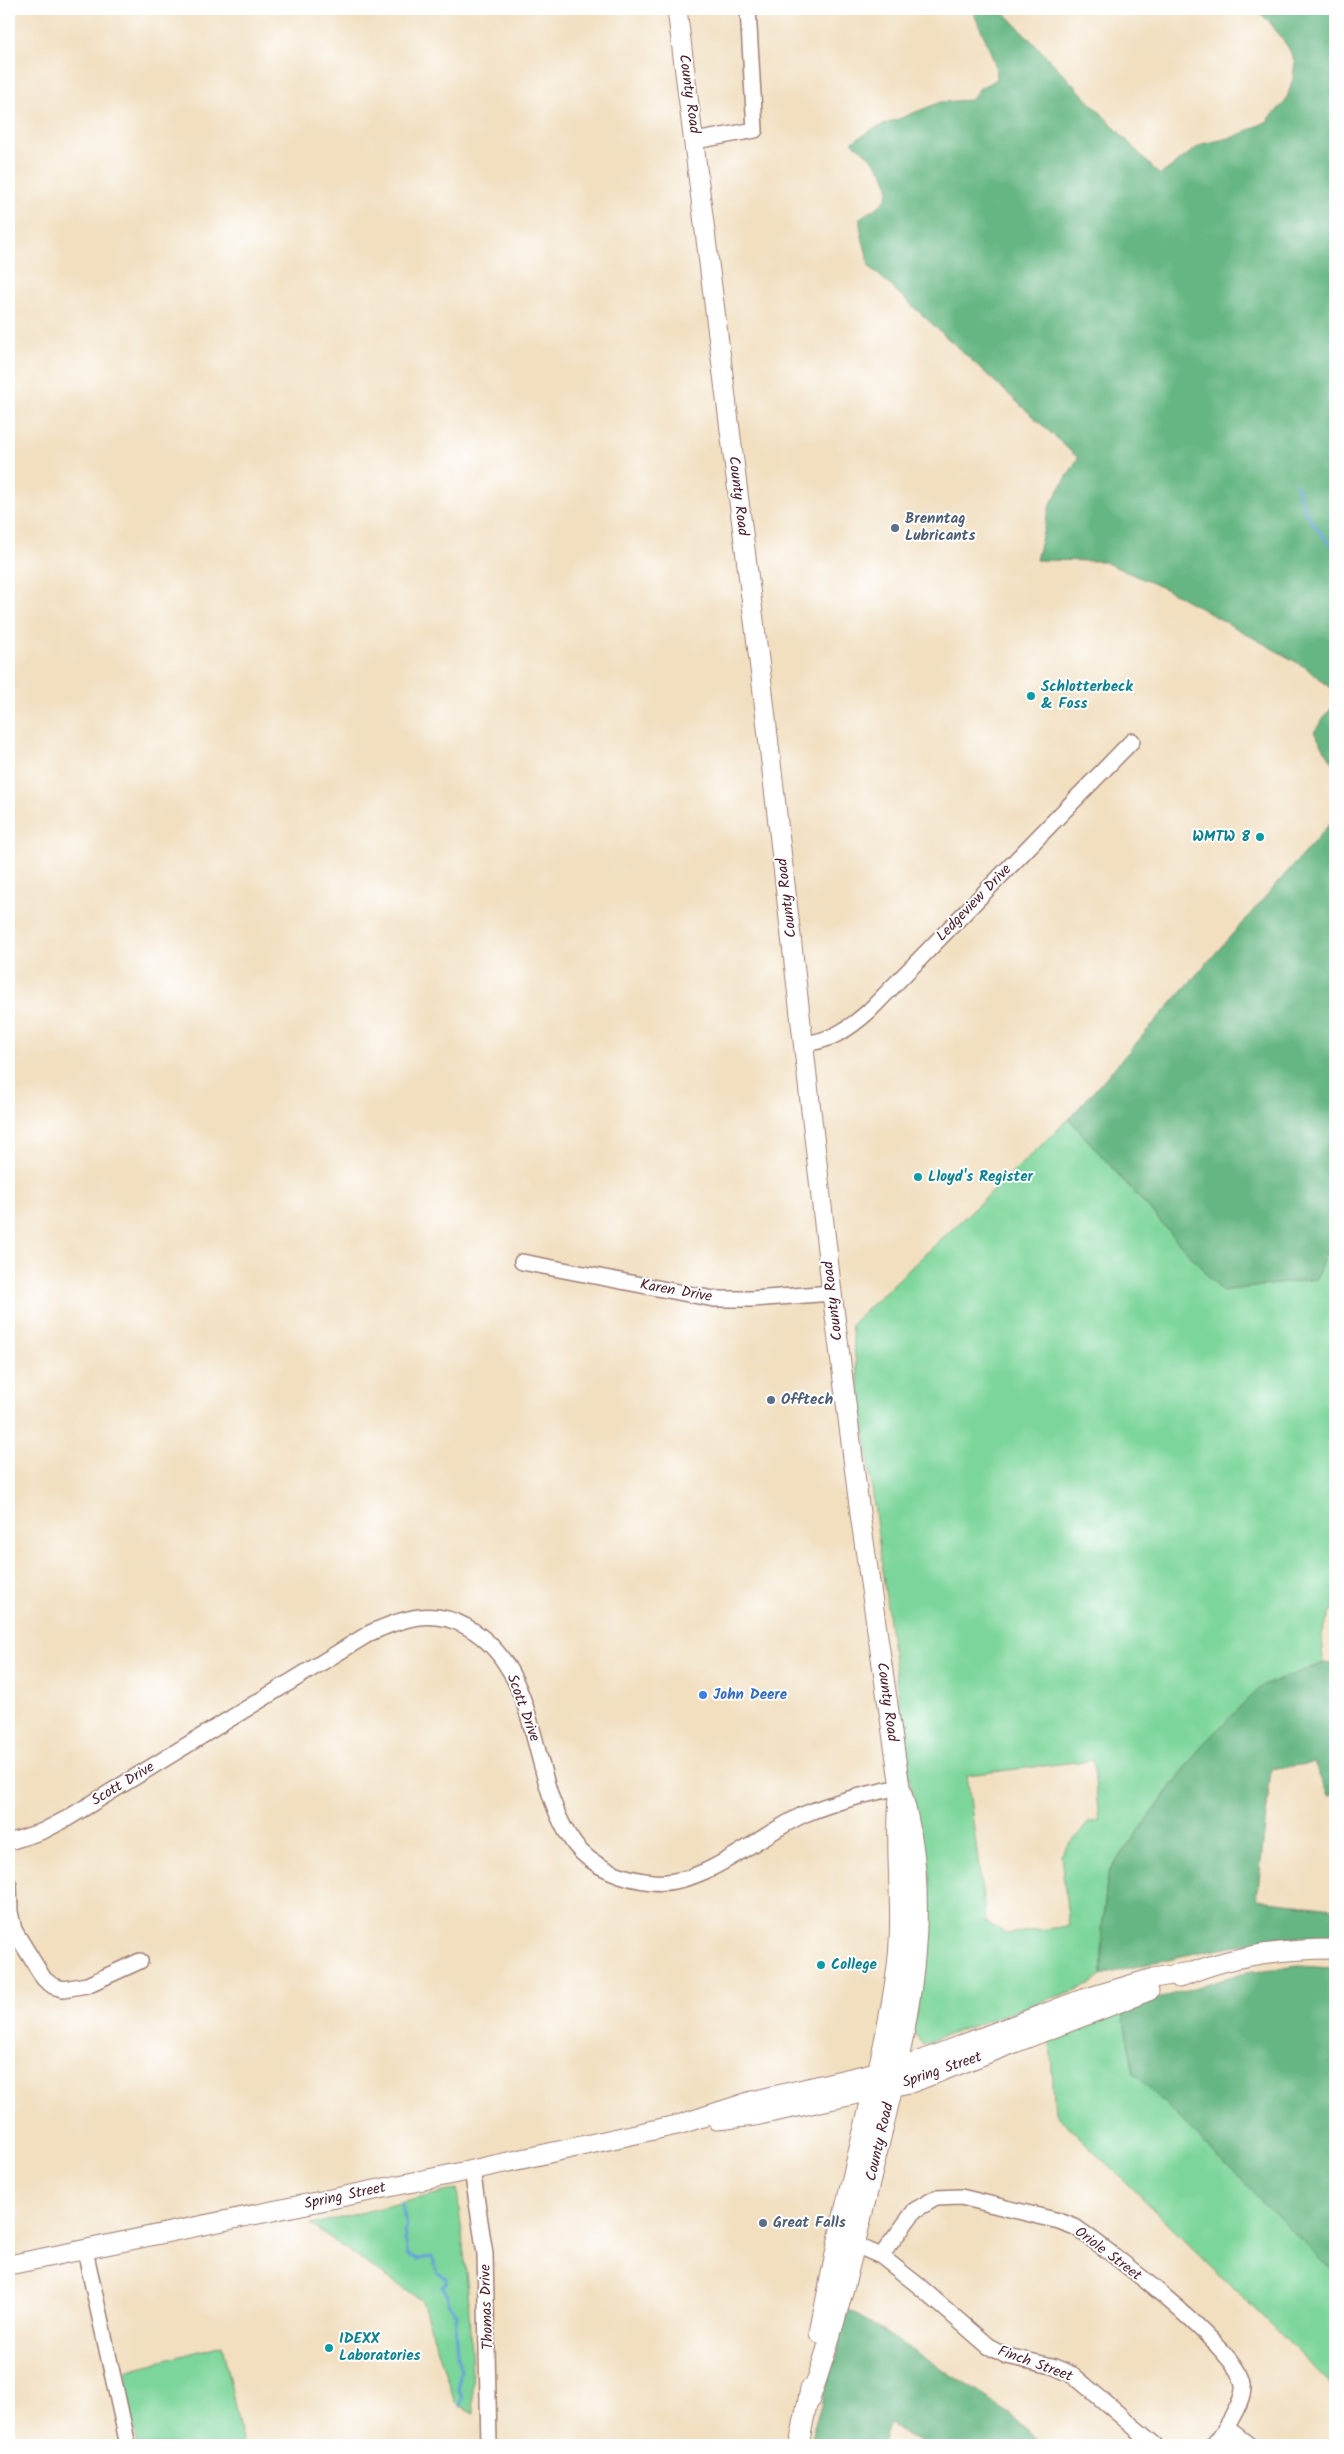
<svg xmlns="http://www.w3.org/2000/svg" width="1344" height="2454" font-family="Kalam,sans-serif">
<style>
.green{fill:#7cd59a;stroke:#637a62;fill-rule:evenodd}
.forest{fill:#65b682;stroke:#586a56}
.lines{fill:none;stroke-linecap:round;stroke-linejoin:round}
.stream{stroke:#68a2d7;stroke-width:3}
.minor-casing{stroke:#9e7f76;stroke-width:18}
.major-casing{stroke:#9e7f76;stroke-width:21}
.minor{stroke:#fff;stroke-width:15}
.major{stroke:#fff;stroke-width:19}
.service-dot{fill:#5c6f8a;stroke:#fff;stroke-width:2}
.culture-dot{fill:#0f9aa8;stroke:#fff;stroke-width:2}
.shop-dot{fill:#3f7fe0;stroke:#fff;stroke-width:2}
.labels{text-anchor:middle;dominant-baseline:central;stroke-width:4;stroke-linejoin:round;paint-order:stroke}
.street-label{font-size:15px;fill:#4a1f2b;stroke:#fff}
.service-label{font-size:15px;font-weight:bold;fill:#4e5e75;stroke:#fff;text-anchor:start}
.culture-label{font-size:15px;font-weight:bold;fill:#0d838f;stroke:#fff;text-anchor:start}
.shop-label{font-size:15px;font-weight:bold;fill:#366cbe;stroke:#fff;text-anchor:start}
</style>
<rect width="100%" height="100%" fill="#fff"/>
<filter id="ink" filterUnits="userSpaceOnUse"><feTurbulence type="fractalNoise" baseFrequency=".02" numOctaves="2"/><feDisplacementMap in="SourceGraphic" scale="10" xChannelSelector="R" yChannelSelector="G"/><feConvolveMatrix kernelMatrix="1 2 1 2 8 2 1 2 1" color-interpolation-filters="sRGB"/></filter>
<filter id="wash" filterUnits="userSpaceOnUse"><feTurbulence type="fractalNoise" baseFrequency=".0096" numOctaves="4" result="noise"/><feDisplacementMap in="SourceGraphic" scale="20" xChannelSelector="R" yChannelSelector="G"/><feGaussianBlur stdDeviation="1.12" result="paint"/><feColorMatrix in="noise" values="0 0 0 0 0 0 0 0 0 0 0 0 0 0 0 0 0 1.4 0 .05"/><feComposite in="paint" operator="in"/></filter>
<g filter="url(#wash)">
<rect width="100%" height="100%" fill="#f1dfc0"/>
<path class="green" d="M 1069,1119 L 1222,1291 L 1316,1279 L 1331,1238 L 1335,1235 L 1335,1610 L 1331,1611 L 1322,1634 L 1324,1663 L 1262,1686 L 1136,1835 L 1108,1873 L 1102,1930 L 1102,1975 L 1089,1985 L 922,2044 L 913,2031 L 927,1951 L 930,1871 L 910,1786 L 851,1324 ZM 1093,1760 L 1099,1821 L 1089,1822 L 1061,1855 L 1069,1926 L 1008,1934 L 986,1922 L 967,1775 Z
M 1122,2010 L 1134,2073 L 1335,2038 L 1335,2388 L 1055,2113 L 1050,2040 Z
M 457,2189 L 468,2291 L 474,2413 L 455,2403 L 422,2301 L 311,2225 Z
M 222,2345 L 243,2445 L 136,2445 L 125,2371 Z"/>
<path class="forest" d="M 972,9 L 1001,9 L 1160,175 L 1202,144 L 1234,137 L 1266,122 L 1286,101 L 1293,79 L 1295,62 L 1288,47 L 1269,21 L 1255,9 L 1335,9 L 1335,692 L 1305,667 L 1172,592 L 1102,561 L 1036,560 L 1050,505 L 1078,458 L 869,266 C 867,250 859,234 860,218 C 866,213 874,210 880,205 C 905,184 867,154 852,142 L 873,129 L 941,102 L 971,100 L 980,88 L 997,79 C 998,63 979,26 972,9 Z
M 1335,703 L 1335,766 L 1314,732 Z
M 1335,818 L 1335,1235 L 1331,1238 L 1316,1279 L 1222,1291 L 1069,1119 Z
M 1324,1663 L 1335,1664 L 1335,1794 L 1328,1796 L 1314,1763 L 1271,1769 L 1257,1900 L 1335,1908 L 1335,1935 C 1256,1937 1179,1956 1102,1975 L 1102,1930 L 1108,1873 L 1202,1745 L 1262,1686 Z
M 1299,1966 L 1335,1968 L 1335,2273 L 1134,2073 L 1122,2010 L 1245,1972 Z
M 849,2310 L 989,2399 L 1046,2445 L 928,2445 L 889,2424 L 883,2445 L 809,2445 Z"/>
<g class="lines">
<path class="stream" d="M 1296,484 C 1306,515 1311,525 1335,548
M 401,2203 L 407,2226 L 404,2231 L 408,2255 L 418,2259 L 432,2257 L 438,2273 L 446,2278 L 446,2283 L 442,2286 L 448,2295 L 448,2303 L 457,2314 C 454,2328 456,2356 461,2370 C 458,2378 461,2383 458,2390 L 462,2397 L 460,2406"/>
</g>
</g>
<g filter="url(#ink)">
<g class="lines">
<g class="minor-casing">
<path id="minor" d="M 695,141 L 755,130 L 748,9
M 803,1044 C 831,1041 849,1029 869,1011 L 1132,741
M 522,1262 L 714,1299 L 752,1299 L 832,1293
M 9,1842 L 43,1831 L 68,1818 L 370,1633 C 403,1618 433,1608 467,1627 C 544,1670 527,1781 575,1845 C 593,1868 624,1879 652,1882 C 704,1888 759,1834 805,1814 C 836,1801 867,1794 900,1787
M 9,1885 L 10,1912 L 14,1930 L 44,1979 L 53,1986 L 64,1989 L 87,1985 L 140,1961
M 472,2170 L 485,2254 L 489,2445
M 846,2241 L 881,2256 L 919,2286 L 988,2346 L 1007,2356 L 1052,2366 L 1073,2375 L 1155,2445
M 85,2250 L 128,2445
M 881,2256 L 915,2210 L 936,2198 L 961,2197 L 1059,2221 L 1075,2227 C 1107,2249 1240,2350 1243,2385 C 1245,2400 1223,2434 1213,2445
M 1226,2427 L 1249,2445"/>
</g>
<g class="major-casing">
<path id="major" d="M 677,9 L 762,684 L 832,1293 L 861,1521 L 900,1787 C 941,1915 901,2053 871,2179 C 853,2254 835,2330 809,2402
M 1179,1978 C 1226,1956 1283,1949 1335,1949
M 717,2120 L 755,2116 L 914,2082 L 1149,1991
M 9,2265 L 472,2170 L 681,2124 L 752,2101 L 911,2064 L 1083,1999 L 1153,1978 L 1191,1972
M 819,2333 C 830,2279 840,2226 853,2174 C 869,2105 888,2036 897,1966 C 904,1910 894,1853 899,1796
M 799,2445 L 810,2389"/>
</g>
<use href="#minor" class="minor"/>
<use href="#major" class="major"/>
</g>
</g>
<g class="service-dot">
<circle cx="895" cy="528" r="5"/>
<circle cx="771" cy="1400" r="5"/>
<circle cx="763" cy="2223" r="5"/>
</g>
<g class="culture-dot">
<circle cx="1031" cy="696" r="5"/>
<circle cx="1260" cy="837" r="5"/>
<circle cx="918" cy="1177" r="5"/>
<circle cx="821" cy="1965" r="5"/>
<circle cx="329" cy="2348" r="5"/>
</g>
<circle class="shop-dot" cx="703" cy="1695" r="5"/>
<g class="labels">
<g class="street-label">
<text transform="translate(689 94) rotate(82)">County Road</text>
<text transform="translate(738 496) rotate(83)">County Road</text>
<text transform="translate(787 898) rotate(-97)">County Road</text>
<text transform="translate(974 903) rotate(-46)">Ledgeview Drive</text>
<text transform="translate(676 1291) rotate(10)">Karen Drive</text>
<text transform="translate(833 1301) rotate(-97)">County Road</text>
<text transform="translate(887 1702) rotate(82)">County Road</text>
<text transform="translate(523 1708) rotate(70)">Scott Drive</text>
<text transform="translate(123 1784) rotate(-31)">Scott Drive</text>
<text transform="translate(942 2070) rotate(-19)">Spring Street</text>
<text transform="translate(880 2142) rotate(-77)">County Road</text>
<text transform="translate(345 2196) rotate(-12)">Spring Street</text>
<text transform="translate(1108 2254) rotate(37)">Oriole Street</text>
<text transform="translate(487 2307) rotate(-92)">Thomas Drive</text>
<text transform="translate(1035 2364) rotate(20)">Finch Street</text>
</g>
<g class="service-label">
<text x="905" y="519">Brenntag<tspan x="905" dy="17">Lubricants</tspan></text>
<text x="781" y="1400">Offtech</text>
<text x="773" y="2223">Great Falls</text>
</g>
<g class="culture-label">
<text x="1041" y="687">Schlotterbeck<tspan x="1041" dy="17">&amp; Foss</tspan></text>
<text x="1250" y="837" text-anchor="end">WMTW 8</text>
<text x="928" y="1177">Lloyd's Register</text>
<text x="831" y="1965">College</text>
<text x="339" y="2339">IDEXX<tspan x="339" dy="17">Laboratories</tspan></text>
</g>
<g class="shop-label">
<text x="713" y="1695">John Deere</text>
</g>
</g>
<rect width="1344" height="2454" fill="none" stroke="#fff" stroke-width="30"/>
</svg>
